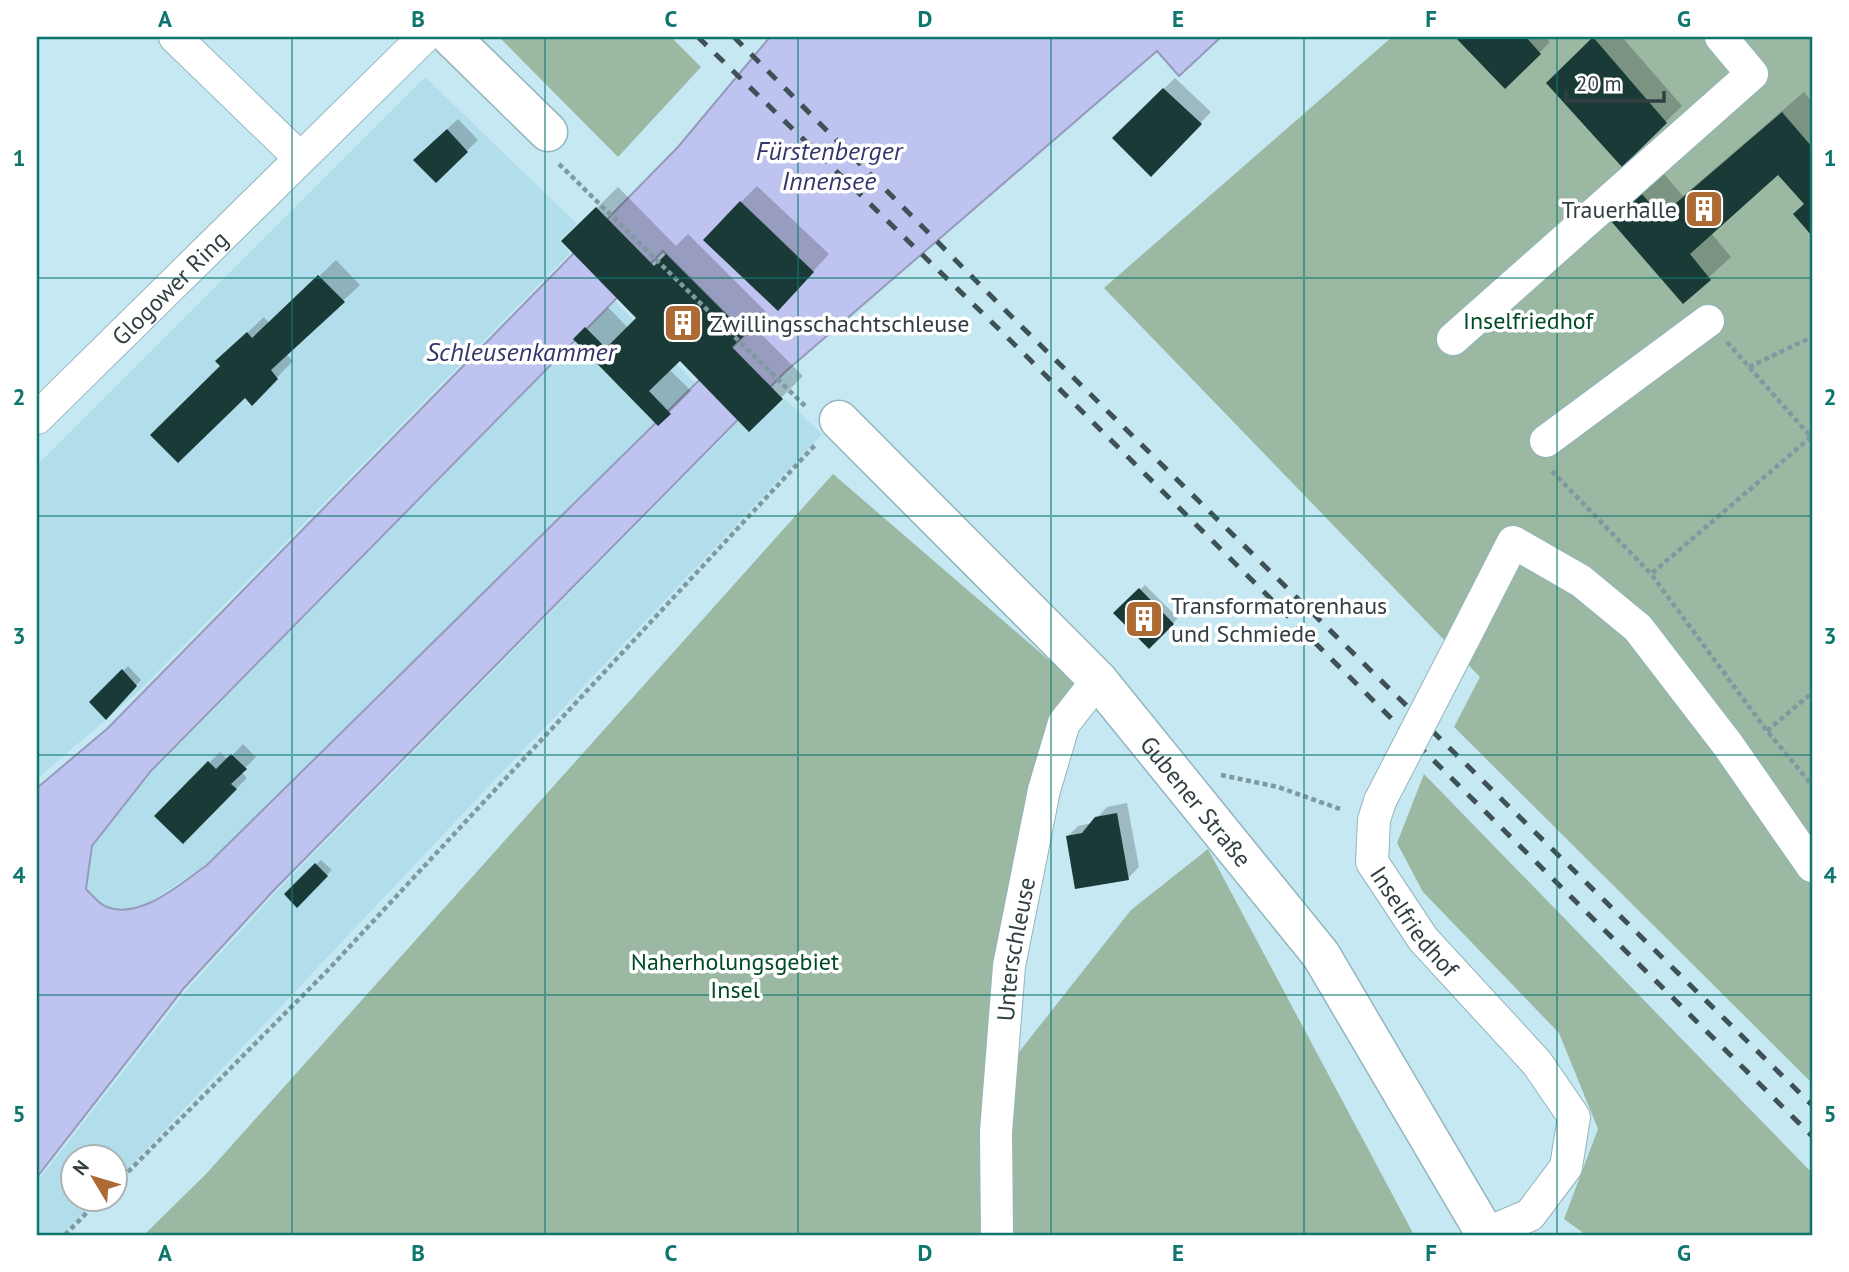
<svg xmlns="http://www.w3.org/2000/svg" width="1849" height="1272" font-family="'PT Sans',sans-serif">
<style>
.built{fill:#b2deeb}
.green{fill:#9ab8a2}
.water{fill:#bec3ef;stroke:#949bbb;stroke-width:2;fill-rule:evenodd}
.shadow{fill:#0003}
.building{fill:#193a36}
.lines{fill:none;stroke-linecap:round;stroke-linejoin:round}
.minor-casing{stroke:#93b5be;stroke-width:34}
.major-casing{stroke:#93b5be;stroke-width:41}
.path{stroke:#7f99a0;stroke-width:4.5;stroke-dasharray:5 3.5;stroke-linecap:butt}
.minor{stroke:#fff;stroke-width:32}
.major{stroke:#fff;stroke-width:38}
.rail{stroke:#405155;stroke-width:5;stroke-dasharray:12 12;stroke-linecap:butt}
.minor-bridge-casing{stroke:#93b5be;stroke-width:34;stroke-linecap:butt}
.minor-bridge{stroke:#fff;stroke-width:32}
.grid{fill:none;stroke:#0f766e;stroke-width:2;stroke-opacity:0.55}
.labels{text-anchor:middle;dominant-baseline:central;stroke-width:7;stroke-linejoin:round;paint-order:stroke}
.poi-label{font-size:24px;fill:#313f43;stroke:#fff;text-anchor:start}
.street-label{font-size:24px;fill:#313f43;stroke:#fff}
.park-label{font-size:24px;fill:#004a25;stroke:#fff}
.water-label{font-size:26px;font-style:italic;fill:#34346a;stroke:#fff}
.neatline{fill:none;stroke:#0f766e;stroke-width:2.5}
.grid-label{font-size:23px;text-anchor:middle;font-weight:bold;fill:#0f766e}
</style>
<rect width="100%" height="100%" fill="#c5e8f2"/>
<path class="built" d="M 425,77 L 577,224 L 560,240 L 570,253 L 140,690 L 37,779 L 37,465 Z
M 615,301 L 695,383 L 207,864 L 147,904 L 129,910 L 105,906 L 87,889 L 93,846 L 152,772 Z
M 785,399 L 822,434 L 116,1181 L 116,1156 L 74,1156 L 74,1198 L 98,1199 L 62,1235 L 37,1235 L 37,1182 L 187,990 L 279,889 L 739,421 L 750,431 Z"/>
<path class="green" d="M 499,37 L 671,37 L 701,67 L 618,157 Z
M 1392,37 L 1812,37 L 1812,1083 L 1454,727 L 1480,677 L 1104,288 Z
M 833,474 L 1051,662 L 1080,681 L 1057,717 L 984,1235 L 144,1235 L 207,1173 Z
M 1424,774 L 1812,1173 L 1812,1235 L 1586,1235 L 1564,1219 L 1598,1129 L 1559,1033 L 1423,892 L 1397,843 Z
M 1208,849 L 1414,1235 L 1004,1235 L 1002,1133 L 1019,1052 L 1131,910 Z"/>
<path class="water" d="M 770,37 L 1221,37 L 1179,76 L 1157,51 L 785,372 L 274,890 L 184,988 L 37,1177 L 37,788 L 108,728 L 678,147 ZM 663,251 L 746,334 L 207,865 C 181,883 141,920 107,907 C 100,905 92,895 86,889 L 92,846 L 151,771 Z"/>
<path class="shadow" d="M 1458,37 L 1545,37 L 1550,42 L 1505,87 Z
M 1595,37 L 1622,37 L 1682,106 L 1622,164 L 1548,83 Z
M 1175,78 L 1211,112 L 1151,174 L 1114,138 Z
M 1804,92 L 1812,102 L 1812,233 L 1795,214 L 1806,204 L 1778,172 L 1711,233 L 1731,257 L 1683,301 L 1633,199 L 1663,173 L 1683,196 Z
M 458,119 L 478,140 L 436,181 L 426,149 Z
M 757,186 L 829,254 L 794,292 L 741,202 Z
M 618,187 L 676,246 L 688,234 L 766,312 L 752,325 L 803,376 L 749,430 L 680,359 L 669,369 L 691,391 L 658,424 L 576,339 L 608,307 L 628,328 L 638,318 L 563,241 Z
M 336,260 L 360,285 L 286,354 L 293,361 L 252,403 L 223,366 L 234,345 L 264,317 L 270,324 Z
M 1145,585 L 1178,618 L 1149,647 L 1116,613 Z
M 128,666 L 141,680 L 106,717 L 92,702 Z
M 243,744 L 256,757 L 241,772 L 247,778 L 183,842 L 156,816 L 220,752 L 228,760 Z
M 1127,803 L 1139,867 L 1128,878 L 1067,837 L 1078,826 L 1092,823 L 1107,807 Z
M 321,860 L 332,870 L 297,905 L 286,894 Z"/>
<path class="building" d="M 1455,37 L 1526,37 L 1541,54 L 1505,89 Z
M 1593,37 L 1667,123 L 1622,167 L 1546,83 Z
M 1163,88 L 1202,124 L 1151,177 L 1112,138 Z
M 1782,112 L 1812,147 L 1812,236 L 1793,214 L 1804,204 L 1778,175 L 1690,254 L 1711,280 L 1683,304 L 1610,220 L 1641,193 L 1661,216 Z
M 447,129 L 468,152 L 436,183 L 413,160 Z
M 740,201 L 814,272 L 778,311 L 703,240 Z
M 596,207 L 654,266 L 666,254 L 746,334 L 732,347 L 783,399 L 749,432 L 680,361 L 649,391 L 671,414 L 658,426 L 573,339 L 585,327 L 606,348 L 636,318 L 561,241 Z
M 318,275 L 345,302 L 271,370 L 278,379 L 252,406 L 245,398 L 178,463 L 150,435 L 220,366 L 215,361 L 247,332 L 252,338 Z
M 1139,588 L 1174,624 L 1149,649 L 1113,613 Z
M 122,669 L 137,686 L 106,720 L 89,702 Z
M 231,754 L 247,769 L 231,784 L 237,789 L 183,844 L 154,816 L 208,761 L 216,769 Z
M 1117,813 L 1129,880 L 1075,889 L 1066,836 L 1082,833 L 1095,817 Z
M 315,863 L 328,876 L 297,908 L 284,894 Z"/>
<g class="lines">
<g class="minor-casing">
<g id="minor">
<path d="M 175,37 L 299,157"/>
<path d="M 1453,339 L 1752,74 L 1721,37"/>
<path id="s1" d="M 37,418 L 424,37"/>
<path d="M 1546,441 L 1708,321"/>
<path d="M 1463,640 L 1513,542 L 1581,581 L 1638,628 L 1728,745 L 1812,866"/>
<path id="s2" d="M 1380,801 L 1374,820 L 1372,862 L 1423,939 L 1537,1063 L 1574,1117 L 1566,1167 L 1530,1215 L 1485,1234"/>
<path id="s3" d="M 997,1235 L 996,1132 L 1009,966 L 1044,790 L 1064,723 L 1098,680"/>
</g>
</g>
<g class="major-casing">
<g id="major">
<path d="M 451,37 L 548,132"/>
<path id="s4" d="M 839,420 L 1098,680 L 1321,955 L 1486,1235"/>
</g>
</g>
<path class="path" d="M 559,164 L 807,408
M 1727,342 L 1812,438
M 1749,367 L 1812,337
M 1811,437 L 1651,574 L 1767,731 L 1812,785
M 1552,471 L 1651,574
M 1767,731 L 1812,693
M 1221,775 L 1278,787 L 1343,810
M 116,1184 L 327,971 L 815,445
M 65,1235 L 101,1198"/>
<use href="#minor" class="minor"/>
<use href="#major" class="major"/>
<path class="rail" d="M 698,37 L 1005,335 L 1812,1136
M 734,37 L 1018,323 L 1812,1105"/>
<g class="minor-bridge-casing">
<path id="minor-bridge" d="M 1380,801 L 1463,640"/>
</g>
<use href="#minor-bridge" class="minor-bridge"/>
</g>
<path class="grid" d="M 292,37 L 292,1235M 545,37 L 545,1235M 798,37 L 798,1235M 1051,37 L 1051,1235M 1304,37 L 1304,1235M 1557,37 L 1557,1235M 37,278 L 1812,278M 37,516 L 1812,516M 37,755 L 1812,755M 37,995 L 1812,995"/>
<defs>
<g id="building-square" transform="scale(2.0125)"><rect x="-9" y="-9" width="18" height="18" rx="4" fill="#ac6b35" stroke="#fff"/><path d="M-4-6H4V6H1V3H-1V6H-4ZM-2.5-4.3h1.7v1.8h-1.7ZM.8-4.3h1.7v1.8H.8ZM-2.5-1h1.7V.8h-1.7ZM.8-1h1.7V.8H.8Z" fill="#fff"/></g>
</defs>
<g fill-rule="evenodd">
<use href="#building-square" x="1704" y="209"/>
<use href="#building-square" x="683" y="323"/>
<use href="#building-square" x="1144" y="619"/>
</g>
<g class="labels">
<g class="poi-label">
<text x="1677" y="209" text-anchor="end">Trauerhalle</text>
<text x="710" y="323">Zwillingsschachtschleuse</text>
<text x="1171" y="605">Transformatorenhaus<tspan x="1171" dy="28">und Schmiede</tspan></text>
</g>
<g class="street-label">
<text stroke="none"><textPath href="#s1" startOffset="186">Glogower Ring</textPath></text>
<text stroke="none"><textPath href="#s4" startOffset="523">Gubener Straße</textPath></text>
<text stroke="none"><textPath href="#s2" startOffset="135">Inselfriedhof</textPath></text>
<text stroke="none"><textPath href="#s3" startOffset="287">Unterschleuse</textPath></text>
</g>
<g class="park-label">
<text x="1528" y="320">Inselfriedhof</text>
<text x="735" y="961">Naherholungsgebiet<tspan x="735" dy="28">Insel</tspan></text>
</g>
<g class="water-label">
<text x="829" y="150">Fürstenberger<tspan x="829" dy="30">Innensee</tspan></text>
<text x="521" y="351">Schleusenkammer</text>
</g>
</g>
<rect width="1849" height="1272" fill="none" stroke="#ffffff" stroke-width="77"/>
<g transform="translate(94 1178) rotate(308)"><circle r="33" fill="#ffffff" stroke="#adb2b4" stroke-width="2"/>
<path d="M0-5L12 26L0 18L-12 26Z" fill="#ac6b35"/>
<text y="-10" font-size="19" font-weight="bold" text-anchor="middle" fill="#313f43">N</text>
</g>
<path d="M1566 91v10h98v-10" fill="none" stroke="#313f43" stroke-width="3.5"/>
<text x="1576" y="91" font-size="21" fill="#313f43" stroke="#ffffff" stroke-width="5" paint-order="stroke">20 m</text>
<rect x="38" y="38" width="1773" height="1196" class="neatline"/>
<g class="grid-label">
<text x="165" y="27">A</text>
<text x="418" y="27">B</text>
<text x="671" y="27">C</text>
<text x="925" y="27">D</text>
<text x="1178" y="27">E</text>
<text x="1431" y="27">F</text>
<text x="1684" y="27">G</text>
<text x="19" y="166">1</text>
<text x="1830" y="166">1</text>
<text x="19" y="405">2</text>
<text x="1830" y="405">2</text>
<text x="19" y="644">3</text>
<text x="1830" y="644">3</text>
<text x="19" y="883">4</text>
<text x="1830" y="883">4</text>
<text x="19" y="1122">5</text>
<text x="1830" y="1122">5</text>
<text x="165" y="1261">A</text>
<text x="418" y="1261">B</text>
<text x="671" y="1261">C</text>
<text x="925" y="1261">D</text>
<text x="1178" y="1261">E</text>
<text x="1431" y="1261">F</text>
<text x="1684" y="1261">G</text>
</g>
</svg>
